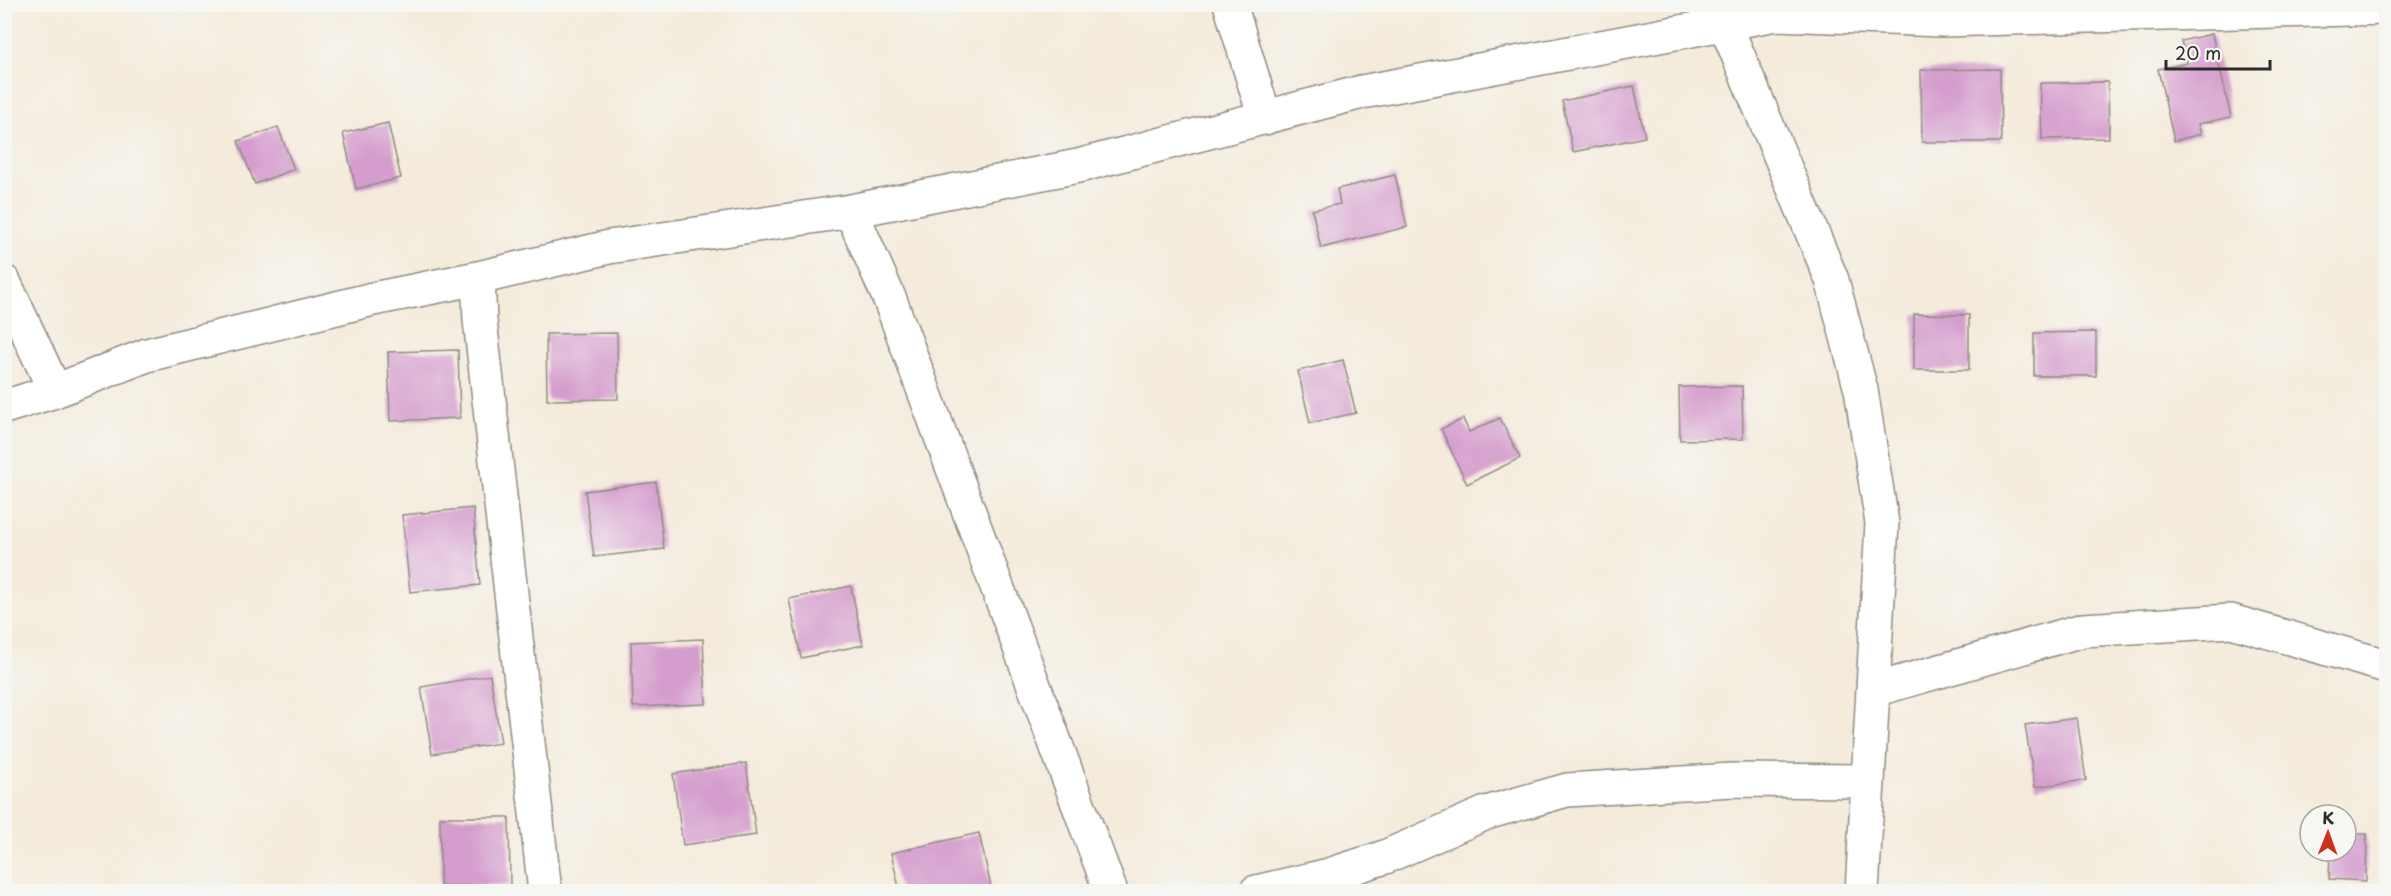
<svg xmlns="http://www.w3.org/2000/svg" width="2391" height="896" font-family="'Playpen Sans',sans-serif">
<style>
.building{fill:#d59dce}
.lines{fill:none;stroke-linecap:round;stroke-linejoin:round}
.minor-casing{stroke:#908b83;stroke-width:36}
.minor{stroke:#fff;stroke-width:33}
</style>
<rect width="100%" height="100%" fill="#f6f6f2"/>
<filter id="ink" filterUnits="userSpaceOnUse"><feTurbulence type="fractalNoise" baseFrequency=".0167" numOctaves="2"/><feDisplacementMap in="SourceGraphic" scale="12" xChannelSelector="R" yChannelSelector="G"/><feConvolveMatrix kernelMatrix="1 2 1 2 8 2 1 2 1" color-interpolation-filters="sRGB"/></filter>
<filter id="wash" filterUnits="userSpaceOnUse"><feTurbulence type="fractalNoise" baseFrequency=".008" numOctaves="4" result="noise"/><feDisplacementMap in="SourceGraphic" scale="24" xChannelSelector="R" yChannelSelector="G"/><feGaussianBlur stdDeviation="1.35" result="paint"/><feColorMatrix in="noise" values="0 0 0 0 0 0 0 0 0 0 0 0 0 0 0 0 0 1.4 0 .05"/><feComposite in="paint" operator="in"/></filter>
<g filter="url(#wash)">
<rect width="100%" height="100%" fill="#f4ebdb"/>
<g id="blocks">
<path class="building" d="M 2212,34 L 2231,117 L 2198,124 L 2201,134 L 2174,141 L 2158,69 L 2187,63 L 2181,41 Z
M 2000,69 L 2001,142 L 1922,142 L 1921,70 Z
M 2108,82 L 2109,138 L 2042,139 L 2040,83 Z
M 1634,86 L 1645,137 L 1573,152 L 1562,101 Z
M 388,123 L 401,178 L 356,189 L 343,133 Z
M 278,127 L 294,169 L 255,184 L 238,141 Z
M 1395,175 L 1407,227 L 1321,248 L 1312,210 L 1340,204 L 1337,189 Z
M 1914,314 L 1969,315 L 1969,370 L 1914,370 Z
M 2096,332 L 2096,376 L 2034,376 L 2034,333 Z
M 617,333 L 618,399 L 547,400 L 546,334 Z
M 458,350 L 460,418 L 390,421 L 388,352 Z
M 1343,360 L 1356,413 L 1310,423 L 1298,371 Z
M 1742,386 L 1743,439 L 1680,440 L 1679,387 Z
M 1500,418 L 1520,458 L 1467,484 L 1441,429 L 1463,419 L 1469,432 Z
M 656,482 L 664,549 L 594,557 L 585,491 Z
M 473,508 L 480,585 L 410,592 L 402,515 Z
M 851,586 L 863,645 L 801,658 L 789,599 Z
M 703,639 L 706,704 L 633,707 L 631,642 Z
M 490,675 L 501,743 L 432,754 L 421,687 Z
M 2077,718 L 2086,780 L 2035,787 L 2025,725 Z
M 746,763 L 756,835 L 683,845 L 673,774 Z
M 440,817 L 509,817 L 510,885 L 440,886 Z
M 979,833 L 991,887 L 971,892 L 900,892 L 891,853 Z
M 2346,834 L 2367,834 L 2366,881 L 2329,879 L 2330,851 L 2346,851 Z"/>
</g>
</g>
<g filter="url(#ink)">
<use href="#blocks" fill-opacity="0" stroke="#908b83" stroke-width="1.5"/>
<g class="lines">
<g class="minor-casing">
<path id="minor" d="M 1230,4 L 1265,118
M 1725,24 L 1832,280 L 1861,390 L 1882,523 L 1862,892
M 851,211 L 890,300 L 1111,892
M 478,278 L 480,320 L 545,892
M 4,282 L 55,391
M 4,407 L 55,391 L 147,355 L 373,299 L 478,278 L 609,247 L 851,211 L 1078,166 L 1362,92 L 1776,14 L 1942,20 L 2386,8
M 1874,690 L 2083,630 L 2231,621 L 2386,666
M 1256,892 L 1329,875 L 1385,857 L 1486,813 L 1567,790 L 1732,780 L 1868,781"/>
</g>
<use href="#minor" class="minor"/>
</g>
</g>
<rect width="2391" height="896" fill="none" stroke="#f6f6f2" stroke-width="24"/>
<g transform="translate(2328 833) rotate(1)"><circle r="28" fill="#f6f6f2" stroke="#a5a5a2" stroke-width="1.5"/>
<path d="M0-4.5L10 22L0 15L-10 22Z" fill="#c8321e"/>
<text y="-9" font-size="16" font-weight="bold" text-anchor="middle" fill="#2b2b2b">K</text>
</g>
<path d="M2166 60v9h104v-9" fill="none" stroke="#2b2b2b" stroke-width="3"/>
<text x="2175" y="60" font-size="18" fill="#2b2b2b" stroke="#f6f6f2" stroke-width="4.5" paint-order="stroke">20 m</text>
</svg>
